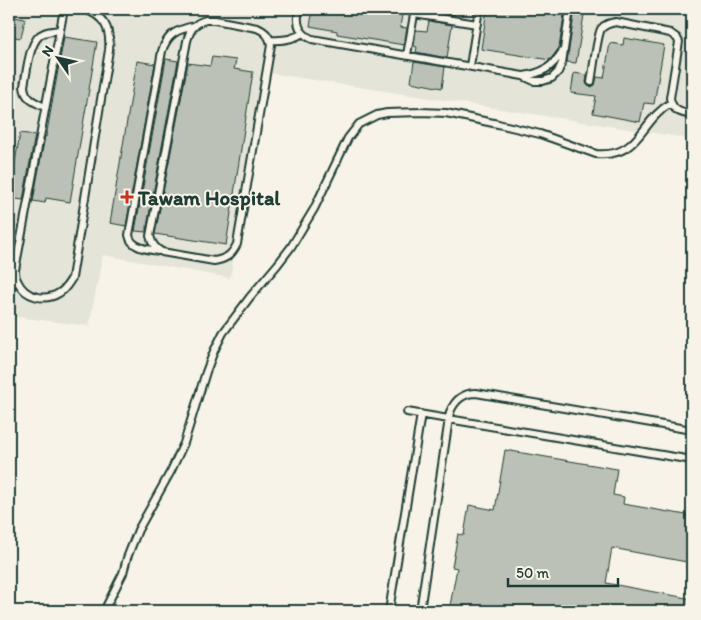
<svg xmlns="http://www.w3.org/2000/svg" width="701" height="620" font-family="Itim,sans-serif">
<style>
.built{fill:#e5e4d9}
.building{fill:#bbc1b6;stroke:#1f3d34}
.lines{fill:none;stroke-linecap:round;stroke-linejoin:round}
.service-casing{stroke:#1f3d34;stroke-width:10}
.service{stroke:#f7f3e8;stroke-width:6}
.poi-dot{fill:#c8321e;stroke:#f7f3e8;stroke-width:2}
.labels{text-anchor:middle;dominant-baseline:central;stroke-width:4;stroke-linejoin:round;paint-order:stroke}
.poi-label{font-size:21px;font-weight:bold;fill:#1f3d34;stroke:#f7f3e8;text-anchor:start}
</style>
<rect width="100%" height="100%" fill="#f7f3e8"/>
<filter id="ink" filterUnits="userSpaceOnUse"><feTurbulence type="fractalNoise" baseFrequency=".02" numOctaves="2"/><feDisplacementMap in="SourceGraphic" scale="10" xChannelSelector="R" yChannelSelector="G"/><feConvolveMatrix kernelMatrix="1 2 1 2 8 2 1 2 1" color-interpolation-filters="sRGB"/></filter>
<g filter="url(#ink)">
<path class="built" d="M 9,9 L 692,9 L 692,139 L 269,73 L 230,278 L 103,255 L 89,326 L 9,316 Z"/>
<path class="building" d="M 313,9 L 403,9 L 400,27 L 407,28 L 404,45 L 337,34 L 337,31 L 310,26 Z
M 431,9 L 455,9 L 454,15 L 430,12 Z
M 487,9 L 565,9 L 559,48 L 550,60 L 481,49 Z
M 575,9 L 585,9 L 576,63 L 567,62 Z
M 9,16 L 25,19 L 21,38 L 9,36 Z
M 429,21 L 452,25 L 447,58 L 416,52 L 417,47 L 414,46 L 416,30 L 427,31 Z
M 64,37 L 97,42 L 70,202 L 46,198 L 45,203 L 33,201 L 45,136 L 46,137 Z
M 624,38 L 664,45 L 654,104 L 644,103 L 640,122 L 593,113 L 596,96 L 571,93 L 574,73 L 587,75 L 586,83 L 588,86 L 591,87 L 595,85 L 597,77 L 604,78 L 610,43 L 623,45 Z
M 212,57 L 236,60 L 234,69 L 253,72 L 226,245 L 155,234 L 188,63 L 210,66 Z
M 166,59 L 178,61 L 146,232 L 135,231 Z
M 137,61 L 155,64 L 126,226 L 110,223 Z
M 414,62 L 445,67 L 442,88 L 411,82 Z
M 20,133 L 35,135 L 23,200 L 9,198 Z
M 505,450 L 617,469 L 613,495 L 624,497 L 623,504 L 692,516 L 692,563 L 612,548 L 606,583 L 692,599 L 692,611 L 542,611 L 510,606 L 510,611 L 449,611 L 457,568 L 452,567 L 458,534 L 464,535 L 469,505 L 495,510 Z"/>
<g class="lines">
<g class="service-casing">
<path id="service" d="M 64,9 L 15,270 C 15,274 16,279 18,282 C 25,297 45,302 59,293 C 65,290 68,284 72,278 L 109,50 C 111,28 104,16 84,9
M 299,9 C 296,22 298,33 312,39 L 523,76 L 534,81 L 543,81 L 552,78 L 558,72 L 562,63 L 570,9
M 414,14 L 477,24
M 206,20 L 215,20 L 257,28 C 265,31 270,36 271,45 L 237,244 C 232,255 226,259 214,261 L 162,252 C 155,248 152,244 150,236 L 187,41 C 190,30 194,23 206,20 Z
M 270,40 C 282,41 292,40 303,33
M 407,55 L 415,9
M 470,66 L 479,9
M 524,76 C 542,73 552,68 562,52
M 591,82 C 593,71 597,37 601,29 C 605,24 610,23 616,22 L 670,33 L 677,38 L 679,42 L 670,98 C 672,111 681,113 692,115
M 45,107 C 34,102 25,99 24,86 C 27,72 29,38 44,33 C 49,31 55,31 60,30
M 158,251 C 147,249 131,248 129,235 L 162,51 C 168,33 177,30 194,26
M 9,286 L 17,281
M 407,412 L 692,460
M 104,611 L 123,573 L 127,558 L 138,530 L 171,471 L 184,443 L 206,372 L 214,351 L 223,333 L 250,297 L 278,264 L 291,247 L 314,209 L 348,138 L 359,124 L 377,115 L 387,113 L 421,112 L 446,113 L 498,124 L 540,134 L 596,154 C 640,158 640,121 671,103
M 389,611 L 421,414
M 420,611 L 450,412 C 455,400 463,393 476,393 L 692,430"/>
</g>
<use href="#service" class="service"/>
</g>
</g>
<path class="poi-dot" d="M124.5 189.5h5v5h5v5h-5v5h-5v-5h-5v-5h5z"/>
<g class="labels">
<g class="poi-label">
<text x="138" y="197">Tawam Hospital</text>
</g>
</g>
<rect width="701" height="620" fill="none" stroke="#f7f3e8" stroke-width="30"/>
<rect x="15" y="15" width="671" height="590" fill="none" stroke="#1f3d34" stroke-width="2" filter="url(#ink)"/>
<g transform="translate(58 58) rotate(304)" stroke="#f7f3e8" stroke-width="4" paint-order="stroke">
<path d="M0-4L9 19L0 12L-9 19Z" fill="#1f3d34"/>
<text y="-8" font-size="14" font-weight="bold" text-anchor="middle" fill="#1f3d34">N</text>
</g>
<path d="M508 578v8h110v-8" fill="none" stroke="#1f3d34" stroke-width="2.5"/>
<text x="516" y="578" font-size="15" fill="#1f3d34" stroke="#f7f3e8" stroke-width="4" paint-order="stroke">50 m</text>
</svg>
